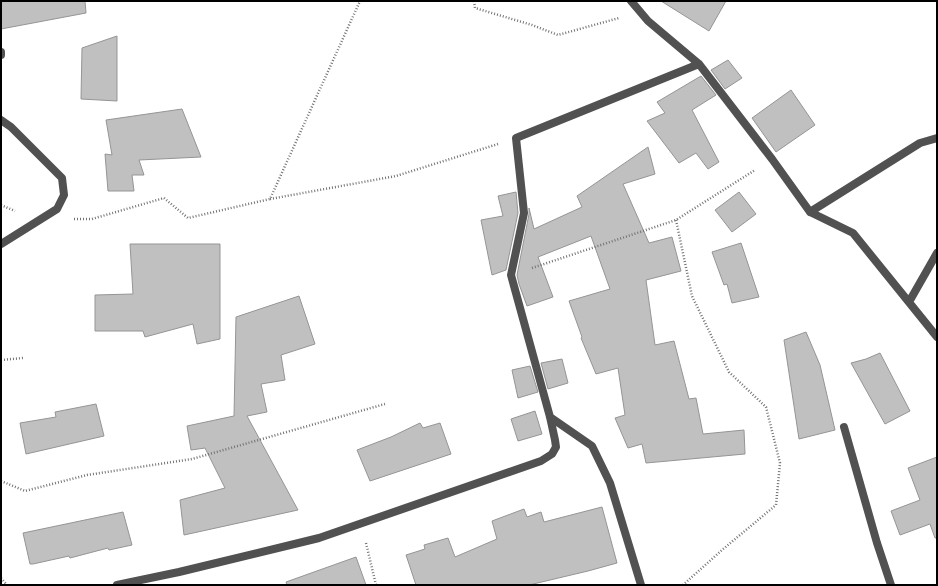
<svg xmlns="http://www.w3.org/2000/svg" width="938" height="586" font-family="Lato,sans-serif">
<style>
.building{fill:#c0c0c0;stroke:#959595}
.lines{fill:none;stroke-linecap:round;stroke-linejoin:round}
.path{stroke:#737373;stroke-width:2.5;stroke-dasharray:1 2;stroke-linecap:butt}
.street{stroke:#515151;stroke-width:8}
</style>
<rect width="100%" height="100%" fill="#fff"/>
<path class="building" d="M 1,1 L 85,1 L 86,13 L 1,29 Z
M 661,1 L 726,1 L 709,31 Z
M 117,36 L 117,101 L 81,99 L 82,48 Z
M 728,60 L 742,78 L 725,89 L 711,70 Z
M 701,76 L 716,95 L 692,110 L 719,162 L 708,169 L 696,153 L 679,163 L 647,121 L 665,113 L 657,102 Z
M 791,90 L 815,125 L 776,152 L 752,118 Z
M 182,109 L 201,157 L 139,160 L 144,175 L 132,175 L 134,191 L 108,191 L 105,154 L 112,155 L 106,120 Z
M 648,147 L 655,174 L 623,184 L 649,243 L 672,237 L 681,271 L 646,280 L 655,345 L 674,341 L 689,399 L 696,398 L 703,434 L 744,430 L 745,454 L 646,463 L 642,444 L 628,448 L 615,418 L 625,415 L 618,368 L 596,374 L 581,338 L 582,337 L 569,301 L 610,289 L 591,236 L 538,257 L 553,297 L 527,306 L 519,284 L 517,275 L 529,214 L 529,208 L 534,229 L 582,207 L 577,196 Z
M 516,192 L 518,213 L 506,270 L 492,275 L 481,220 L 503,216 L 498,196 Z
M 739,192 L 756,214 L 732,232 L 715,210 Z
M 741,243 L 759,297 L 732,303 L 727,284 L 724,285 L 712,252 Z
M 130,244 L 220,244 L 220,339 L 197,344 L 193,324 L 145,337 L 143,331 L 95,331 L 95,295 L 133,294 Z
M 299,296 L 315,344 L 281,355 L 285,380 L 261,384 L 267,412 L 247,416 L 298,510 L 184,535 L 180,500 L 225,488 L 205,448 L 191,450 L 187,426 L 234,416 L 236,317 Z
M 806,332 L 820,365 L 835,430 L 799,439 L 784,340 Z
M 880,353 L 910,411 L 885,424 L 851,363 L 866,359 Z
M 562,359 L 568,383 L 548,389 L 541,363 Z
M 530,366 L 538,392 L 518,398 L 512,370 Z
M 96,404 L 104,436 L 26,454 L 20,423 L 56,417 L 55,412 Z
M 535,411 L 542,434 L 518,441 L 511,419 Z
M 420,423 L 423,428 L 440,423 L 451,454 L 370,481 L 357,450 L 391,437 Z
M 937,457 L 937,538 L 935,538 L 930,524 L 900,535 L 891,511 L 920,500 L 908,468 Z
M 602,507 L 617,563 L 588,571 L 529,585 L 416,585 L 406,555 L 425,549 L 424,545 L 448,538 L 455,557 L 497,539 L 492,521 L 524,509 L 527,517 L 541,512 L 544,522 Z
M 123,512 L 132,545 L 109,550 L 108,548 L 70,558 L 69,556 L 33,564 L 30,564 L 23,533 Z
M 356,557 L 366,585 L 287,585 L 286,582 Z"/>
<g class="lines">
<path class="path" d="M 474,1 L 475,8 L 532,25 L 558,35 L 619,18
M 270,199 L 396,176 L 498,144
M 1,205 L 15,211
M 74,219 L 92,219 L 164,198 L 188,218 L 270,199 L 360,1
M 676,220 L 692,296 L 729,372 L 766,407 L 780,463 L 776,505 L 722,550 L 683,585
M 532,268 L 676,220 L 755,170
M 1,360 L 23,358
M 1,481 L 25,491 L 87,475 L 192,459 L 385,404
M 366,543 L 376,585
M 1,578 L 7,585"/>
<path class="street" d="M 631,1 L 648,21 L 699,64 L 772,159 L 810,212 L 853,233 L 937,337
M 1,52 L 1,55
M 1,120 L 11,127 L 62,178 L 64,195 L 57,209 L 1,244
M 810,212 L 920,143 L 937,138
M 909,302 L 937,253
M 550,417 L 592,446 L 610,483 L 641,585
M 844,427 L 877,543 L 891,585
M 117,585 L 179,572 L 319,538 L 541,461 L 552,454 L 556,447 L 555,440 L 550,417 L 511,275 L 524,213 L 516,138 L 699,64"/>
</g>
<rect width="938" height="586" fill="none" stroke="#000000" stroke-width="4"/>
</svg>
